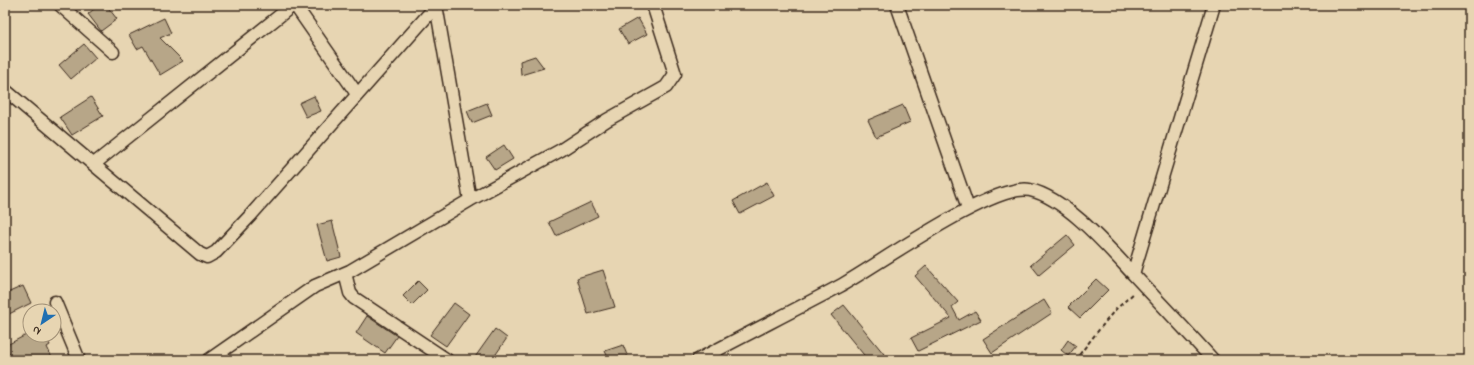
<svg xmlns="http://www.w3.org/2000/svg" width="1474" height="365" font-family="'Indie Flower',sans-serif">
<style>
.building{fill:#b7a688;stroke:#3b2a1e}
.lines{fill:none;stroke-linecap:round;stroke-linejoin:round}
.minor-casing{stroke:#3b2a1e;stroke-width:15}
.path{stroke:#3b2a1e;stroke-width:2;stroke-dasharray:4 3;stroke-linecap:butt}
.minor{stroke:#e7d5b2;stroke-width:12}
</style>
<rect width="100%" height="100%" fill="#e7d5b2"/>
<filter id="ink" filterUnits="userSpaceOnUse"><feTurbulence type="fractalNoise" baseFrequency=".025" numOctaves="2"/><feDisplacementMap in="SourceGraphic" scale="8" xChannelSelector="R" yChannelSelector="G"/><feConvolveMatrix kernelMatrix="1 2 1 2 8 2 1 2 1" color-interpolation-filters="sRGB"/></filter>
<g filter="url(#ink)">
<path class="building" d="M 99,5 L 106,5 L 117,19 L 101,31 L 88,14 Z
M 164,18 L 171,33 L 160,38 L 183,61 L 160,75 L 143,46 L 137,49 L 129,35 Z
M 638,18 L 647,34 L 628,44 L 619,29 Z
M 84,44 L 96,58 L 71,79 L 59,65 Z
M 535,56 L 544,68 L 521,75 L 520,61 Z
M 314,96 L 321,111 L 306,117 L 299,103 Z
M 91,97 L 103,116 L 72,135 L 60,117 Z
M 487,103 L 492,115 L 472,123 L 467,111 Z
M 903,105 L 910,122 L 876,137 L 868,120 Z
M 504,145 L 513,159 L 495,170 L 486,157 Z
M 767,182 L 774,196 L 740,214 L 733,201 Z
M 591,202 L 598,216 L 556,236 L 549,222 Z
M 332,221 L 341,257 L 327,261 L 317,225 Z
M 1067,235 L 1075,245 L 1039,275 L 1031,265 Z
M 926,266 L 958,302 L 952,307 L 959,320 L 975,311 L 981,320 L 918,351 L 911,338 L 951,318 L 915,276 Z
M 603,270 L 615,307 L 588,314 L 577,278 Z
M 1096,279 L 1108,290 L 1080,318 L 1068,307 Z
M 418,281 L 427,290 L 412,305 L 403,296 Z
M 23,286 L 31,303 L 5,316 L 5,294 Z
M 1044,300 L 1052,313 L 992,353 L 983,339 Z
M 454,303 L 469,314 L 446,346 L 430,335 Z
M 844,305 L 884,354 L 877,360 L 868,360 L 831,315 Z
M 367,316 L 397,336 L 385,353 L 356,333 Z
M 495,329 L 507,338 L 492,360 L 473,360 Z
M 26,335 L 45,335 L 50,345 L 47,347 L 53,360 L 13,360 L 5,346 Z
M 1068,340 L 1076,346 L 1068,356 L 1061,350 Z
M 623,345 L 629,360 L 609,360 L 605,351 Z"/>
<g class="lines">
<g class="minor-casing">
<path id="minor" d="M 60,5 L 113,52
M 295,5 L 357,94
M 897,5 L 968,208
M 5,90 L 200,254 L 207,257 L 216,252 L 250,216 L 436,6
M 94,164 L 293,5
M 470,200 L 561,150 L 607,120 L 666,87 L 675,74 L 653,5
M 345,273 L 350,293 L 354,298 L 447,360
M 1133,274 L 1214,5
M 55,302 L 79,360
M 209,360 L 315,286 L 350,271 L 470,200 L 436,5
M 698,360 C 745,335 793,311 840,286 C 876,266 994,182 1030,190 C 1066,198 1109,248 1134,275 C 1160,303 1187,331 1213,360"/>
</g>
<path class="path" d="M 1075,360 L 1114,311 L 1135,292"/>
<use href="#minor" class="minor"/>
</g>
</g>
<rect width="1474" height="365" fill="none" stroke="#e7d5b2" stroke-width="20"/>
<rect x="10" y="10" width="1454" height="345" fill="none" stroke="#3b2a1e" stroke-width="1.5" filter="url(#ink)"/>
<g transform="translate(42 323) rotate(215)"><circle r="19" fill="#e7d5b2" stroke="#a29177"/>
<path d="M0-3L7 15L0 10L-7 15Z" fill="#1f6fb2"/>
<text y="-6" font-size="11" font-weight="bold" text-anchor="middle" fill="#3b2a1e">N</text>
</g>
</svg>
